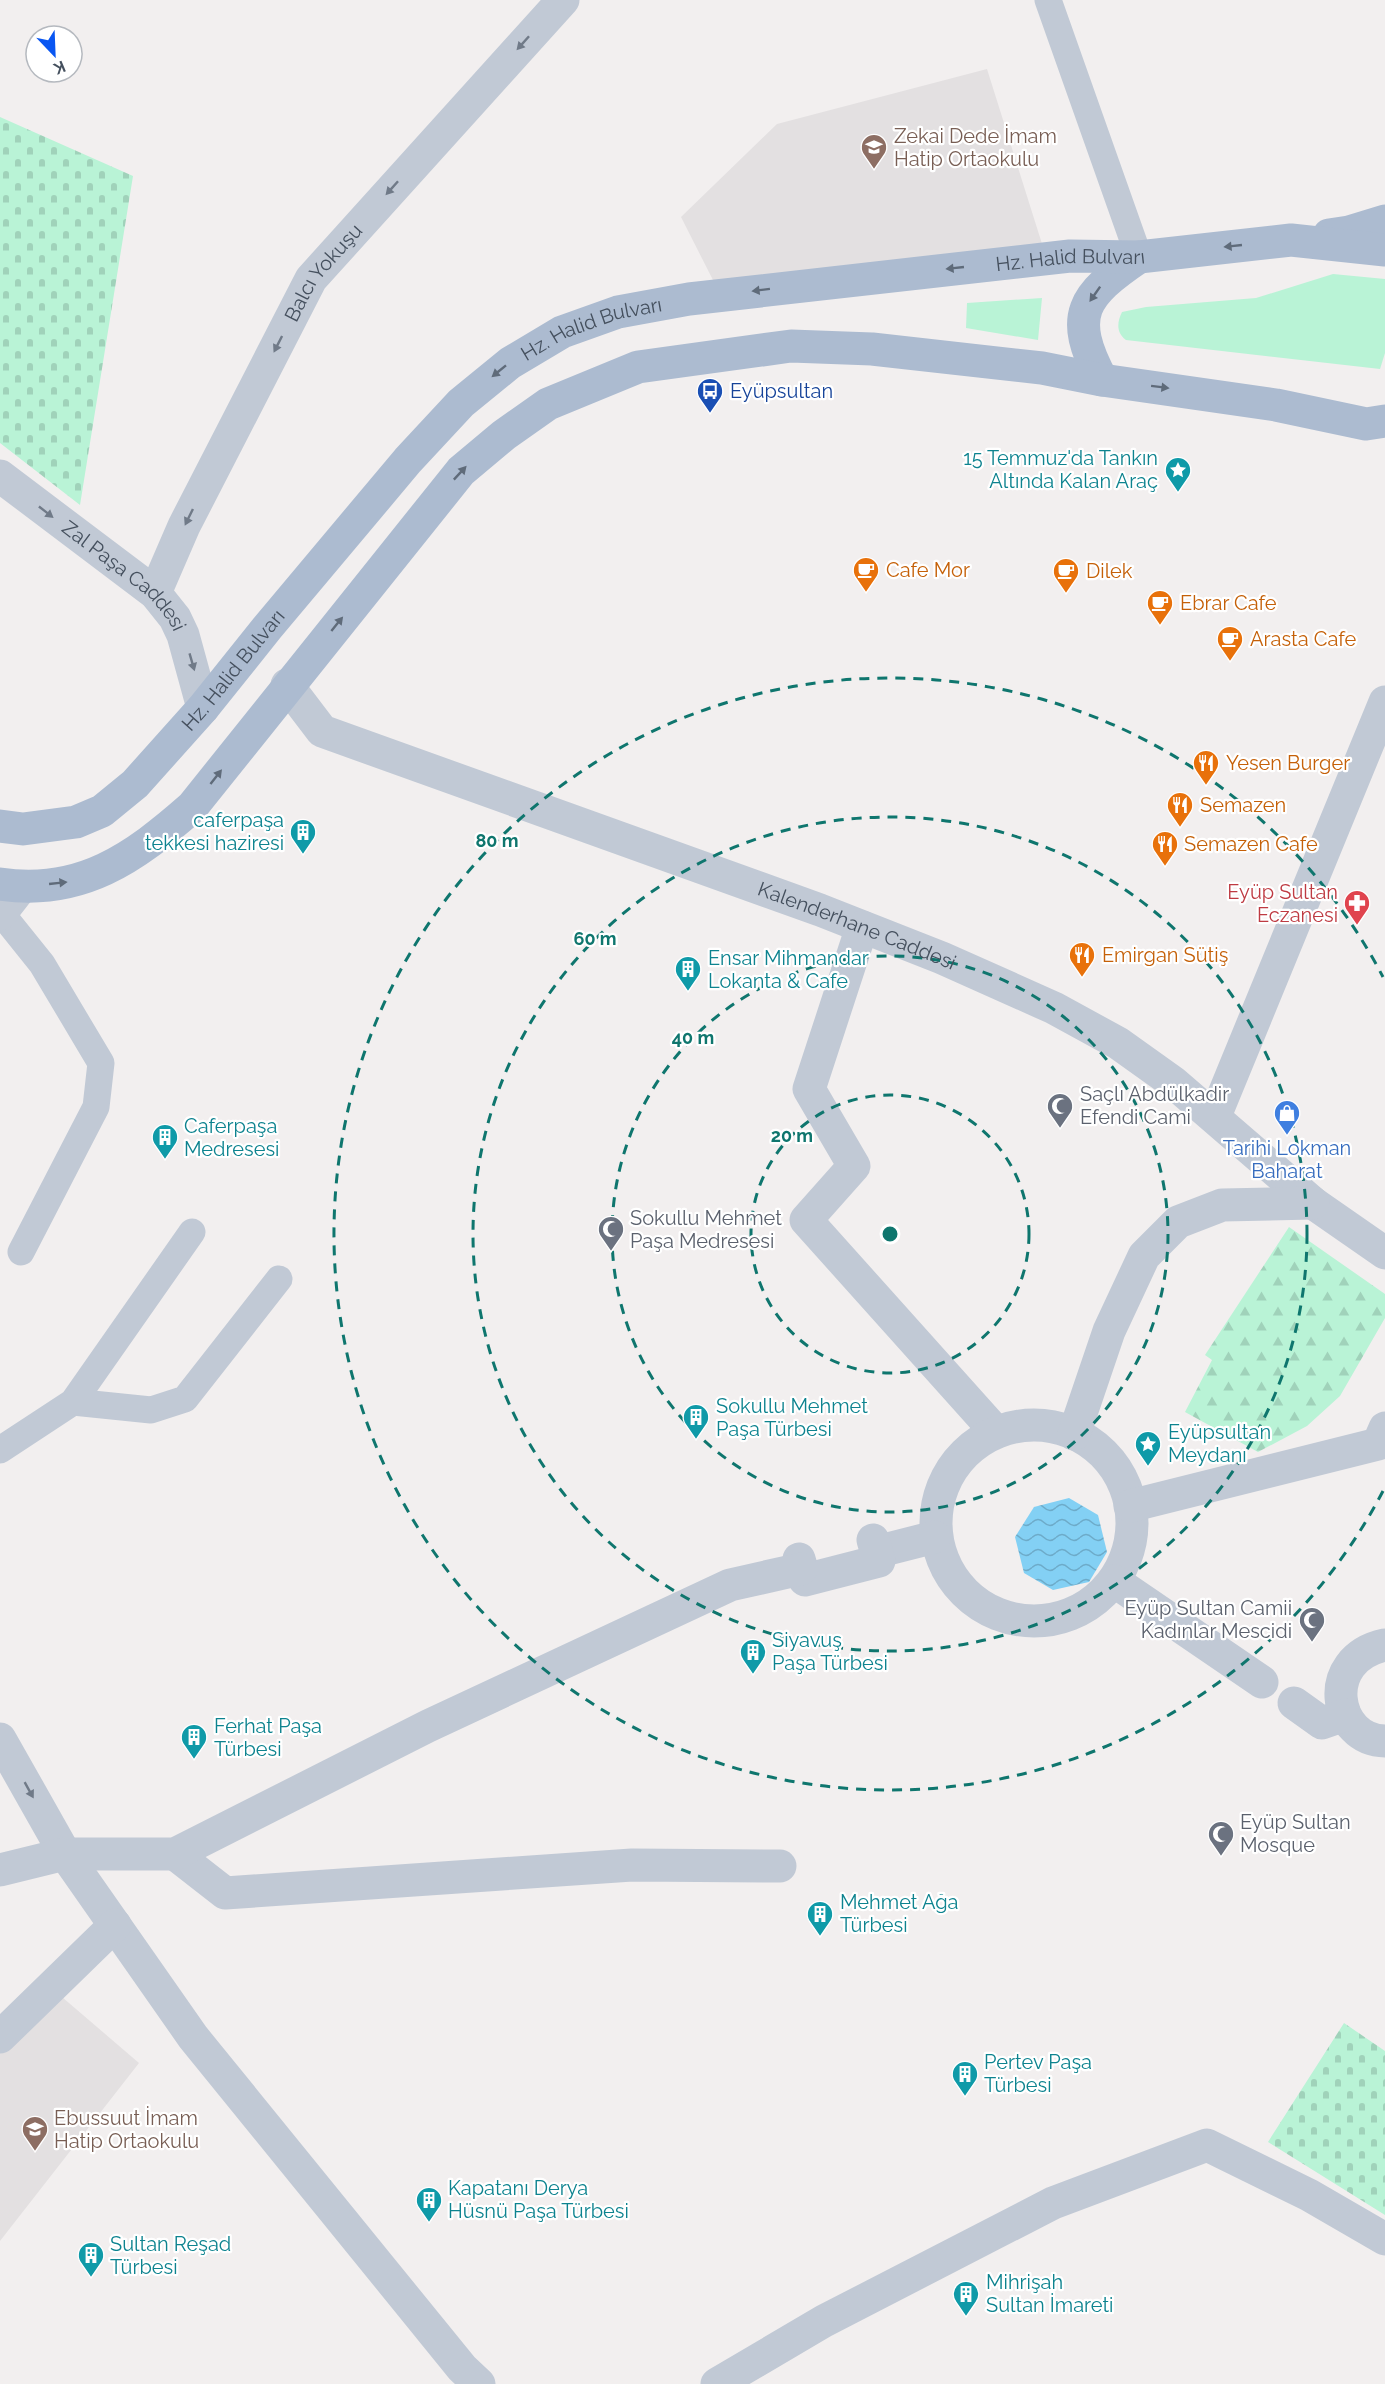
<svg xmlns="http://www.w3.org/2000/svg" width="1385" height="2384" font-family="Raleway,sans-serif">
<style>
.education{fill:#e3e0e1}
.green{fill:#b9f3d6}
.forest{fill:url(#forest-firs)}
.cemetery{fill:url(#cemetery-stones)}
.water{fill:url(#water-waves)}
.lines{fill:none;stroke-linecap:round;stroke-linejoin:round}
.lane{stroke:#c1c9d5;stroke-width:27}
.street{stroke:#c1c9d5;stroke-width:33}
.primary{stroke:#acbbd0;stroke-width:33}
.oneway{fill:#707a88}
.oneway2{fill:#5f6b7a}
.ring{fill:none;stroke:#0f766e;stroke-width:3;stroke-dasharray:10 8}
.labels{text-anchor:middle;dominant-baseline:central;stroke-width:4.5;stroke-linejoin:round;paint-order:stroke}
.education-label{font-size:20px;fill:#785e54;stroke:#fff;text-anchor:start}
.street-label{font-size:20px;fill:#45505e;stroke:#fff}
.transit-label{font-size:20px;fill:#164399;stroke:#fff;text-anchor:start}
.culture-label{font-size:20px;fill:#0d838f;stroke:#fff;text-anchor:start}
.food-label{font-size:20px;fill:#c56008;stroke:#fff;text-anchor:start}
.health-label{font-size:20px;fill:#be3a42;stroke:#fff;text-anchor:end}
.worship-label{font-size:20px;fill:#5b616d;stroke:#fff;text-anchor:start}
.shop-label{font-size:20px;fill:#366cbe;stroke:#fff}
.centre{fill:#0f766e;stroke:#fff;stroke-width:3}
.ring-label{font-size:18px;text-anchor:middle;font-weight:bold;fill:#0f766e;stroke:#fff;stroke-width:4.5;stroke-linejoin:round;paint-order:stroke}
</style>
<defs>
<pattern id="forest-firs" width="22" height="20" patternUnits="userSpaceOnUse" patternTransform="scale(1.5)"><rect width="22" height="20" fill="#b9f3d6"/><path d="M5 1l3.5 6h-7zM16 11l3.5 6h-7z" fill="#a0d2ba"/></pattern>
<pattern id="cemetery-stones" width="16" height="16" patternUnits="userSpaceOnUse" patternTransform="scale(1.5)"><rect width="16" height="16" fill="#b9f3d6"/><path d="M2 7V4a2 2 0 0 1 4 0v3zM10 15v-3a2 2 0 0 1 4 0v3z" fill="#a0d2ba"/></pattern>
<pattern id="water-waves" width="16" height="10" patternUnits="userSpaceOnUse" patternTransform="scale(1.5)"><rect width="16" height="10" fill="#83d0f4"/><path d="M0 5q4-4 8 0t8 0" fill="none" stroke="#6dabc9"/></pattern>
</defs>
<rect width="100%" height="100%" fill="#f2efef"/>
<path class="education" d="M 987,69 L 1043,247 L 715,284 L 681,217 L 777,124 Z
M 55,1991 L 139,2063 L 0,2241 L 0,2048 Z"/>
<path class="green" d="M 1333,274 L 1385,279 L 1385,353 L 1380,369 L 1126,340 C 1116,333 1117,322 1122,312 L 1146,307 L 1256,298 Z
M 1042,298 L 1038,340 L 966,328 L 967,303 Z"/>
<path class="forest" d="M 1289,1227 L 1385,1294 L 1385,1318 L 1340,1396 L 1307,1426 L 1258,1452 L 1185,1412 L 1212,1360 L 1205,1355 Z"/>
<path class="cemetery" d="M 0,117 L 133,176 L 80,505 L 0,443 Z
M 1344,2023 L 1385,2051 L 1385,2215 L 1268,2142 Z"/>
<path class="water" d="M 1069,1498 L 1098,1515 L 1107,1552 L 1089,1582 L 1053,1590 L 1024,1573 L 1015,1537 L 1034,1507 Z"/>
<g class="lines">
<path class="lane" d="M 1048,0 L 1139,257
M 1,913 L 42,964 L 101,1063 L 96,1107 L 21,1252
M 73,1402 L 151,1410 L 185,1399 L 279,1279
M 0,1450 L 73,1402 L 192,1232"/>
<g class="street">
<path id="s1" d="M 0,476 L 155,593 L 175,618 L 183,635 L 203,708"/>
<path id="s2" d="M 155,593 L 184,526 L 311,279 L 563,0"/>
<path id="s3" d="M 287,685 L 322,731 L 820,910 L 942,958 L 1054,1008 L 1118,1043 L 1174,1083 L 1313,1203 L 1385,1253"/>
<path d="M 0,914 L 21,887"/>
<path d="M 862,927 L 809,1089 L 854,1166 L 806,1220 L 996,1432"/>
<path d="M 1215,1116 L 1385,702"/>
<circle cx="1034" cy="1523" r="98"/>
<path d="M 1074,1434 L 1109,1331 L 1144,1256 L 1178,1222 L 1222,1205 L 1313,1203"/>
<path d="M 1130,1506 L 1378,1444 L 1385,1428"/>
<path d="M 876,1552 L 935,1537"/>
<path d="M 799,1559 L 805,1580 L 879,1561 L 873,1540"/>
<path d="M 1114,1581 L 1262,1682"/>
<path d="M 1385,1645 C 1319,1659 1334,1741 1385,1741"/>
<path d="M 1294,1703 L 1322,1723 L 1345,1715"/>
<path d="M 0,1739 L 65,1854 L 193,2037 L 462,2368 L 479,2384"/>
<path d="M 175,1854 L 225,1893 L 632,1865 L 780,1866"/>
<path d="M 0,1870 L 65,1854 L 175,1854 L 428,1726 L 730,1585 L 801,1569"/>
<path d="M 0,2037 L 115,1925"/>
<path d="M 717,2384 L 824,2321 L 1053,2203 L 1207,2145 L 1309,2195 L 1385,2239"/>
</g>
<g class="primary">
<path d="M 1329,235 L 1349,232 L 1385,221"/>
<path d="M 1102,380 C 1067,315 1083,295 1139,257"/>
<path id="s4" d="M 0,826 L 23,829 L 76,822 L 102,811 L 135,784 L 203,708 L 267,628 L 408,460 L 461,403 L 510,363 L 562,332 L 618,312 L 689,299 L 1070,256 L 1139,257 L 1291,240 L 1385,250"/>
<path d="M 0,884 C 81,896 134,858 192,807 L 461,471 L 504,435 L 548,404 L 638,367 L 791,346 L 872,349 L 1042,368 L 1102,380 L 1276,405 L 1366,424 L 1385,421"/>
</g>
</g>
<defs><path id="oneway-solid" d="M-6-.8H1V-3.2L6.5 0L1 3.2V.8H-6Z" transform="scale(1.5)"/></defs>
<g class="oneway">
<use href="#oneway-solid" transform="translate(523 43) rotate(132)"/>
<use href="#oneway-solid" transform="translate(392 188) rotate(132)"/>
<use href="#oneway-solid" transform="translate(278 344) rotate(117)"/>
<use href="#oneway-solid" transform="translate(46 512) rotate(38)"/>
<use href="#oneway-solid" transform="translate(189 517) rotate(116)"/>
<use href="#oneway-solid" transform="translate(192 662) rotate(74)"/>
<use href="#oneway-solid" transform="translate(29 1790) rotate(61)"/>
</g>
<g class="oneway2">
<use href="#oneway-solid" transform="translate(1233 246) rotate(174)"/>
<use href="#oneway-solid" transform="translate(955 268) rotate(174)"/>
<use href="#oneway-solid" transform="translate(761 290) rotate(173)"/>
<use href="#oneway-solid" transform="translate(1095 294) rotate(125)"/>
<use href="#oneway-solid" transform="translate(499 371) rotate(141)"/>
<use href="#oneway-solid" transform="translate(1160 387) rotate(7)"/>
<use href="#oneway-solid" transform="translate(460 473) rotate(-47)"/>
<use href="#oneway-solid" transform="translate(337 624) rotate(-51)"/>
<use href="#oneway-solid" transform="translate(216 777) rotate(-52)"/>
<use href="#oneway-solid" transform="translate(58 883) rotate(-6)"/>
</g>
<g class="ring">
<circle cx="890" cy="1234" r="139"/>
<circle cx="890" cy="1234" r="278"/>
<circle cx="890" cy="1234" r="417"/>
<path d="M1383 1491A556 556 0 1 1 1383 977"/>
</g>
<defs>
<g id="school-pin" transform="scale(1.35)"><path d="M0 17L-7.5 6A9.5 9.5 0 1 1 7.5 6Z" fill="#8d6e63" stroke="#fff"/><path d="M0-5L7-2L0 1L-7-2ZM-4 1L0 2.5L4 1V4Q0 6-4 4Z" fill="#fff"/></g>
<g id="bus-pin" transform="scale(1.35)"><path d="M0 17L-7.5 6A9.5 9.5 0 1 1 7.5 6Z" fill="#1a4fb4" stroke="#fff"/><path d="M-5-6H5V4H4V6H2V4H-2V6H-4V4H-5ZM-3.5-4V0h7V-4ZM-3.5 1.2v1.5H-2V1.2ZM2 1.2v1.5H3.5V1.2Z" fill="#fff"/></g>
<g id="sight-pin" transform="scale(1.35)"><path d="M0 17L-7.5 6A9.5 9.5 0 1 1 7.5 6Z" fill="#0f9aa8" stroke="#fff"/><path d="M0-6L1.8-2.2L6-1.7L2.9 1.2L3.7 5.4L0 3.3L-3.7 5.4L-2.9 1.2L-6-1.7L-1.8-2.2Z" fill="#fff"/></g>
<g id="cafe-pin" transform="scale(1.35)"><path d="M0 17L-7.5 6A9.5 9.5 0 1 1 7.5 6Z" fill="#e8710a" stroke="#fff"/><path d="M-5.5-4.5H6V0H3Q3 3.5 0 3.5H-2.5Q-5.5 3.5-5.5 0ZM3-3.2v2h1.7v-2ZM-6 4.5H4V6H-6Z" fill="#fff"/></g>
<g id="restaurant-pin" transform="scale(1.35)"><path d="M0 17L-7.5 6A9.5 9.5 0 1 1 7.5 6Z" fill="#e8710a" stroke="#fff"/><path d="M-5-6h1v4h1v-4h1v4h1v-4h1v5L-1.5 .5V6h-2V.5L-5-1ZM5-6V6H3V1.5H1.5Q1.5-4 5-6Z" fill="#fff"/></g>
<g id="building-pin" transform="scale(1.35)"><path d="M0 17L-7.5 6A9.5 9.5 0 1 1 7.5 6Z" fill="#0f9aa8" stroke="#fff"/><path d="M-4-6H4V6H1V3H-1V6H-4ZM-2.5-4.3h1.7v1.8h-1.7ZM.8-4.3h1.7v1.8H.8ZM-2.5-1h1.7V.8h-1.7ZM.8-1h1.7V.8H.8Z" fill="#fff"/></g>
<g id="pharmacy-pin" transform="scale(1.35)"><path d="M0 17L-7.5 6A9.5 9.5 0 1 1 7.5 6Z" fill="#e0444e" stroke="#fff"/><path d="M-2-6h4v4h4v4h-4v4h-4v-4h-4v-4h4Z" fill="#fff"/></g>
<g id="mosque-pin" transform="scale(1.35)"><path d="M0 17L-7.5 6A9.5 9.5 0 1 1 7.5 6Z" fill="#6b7280" stroke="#fff"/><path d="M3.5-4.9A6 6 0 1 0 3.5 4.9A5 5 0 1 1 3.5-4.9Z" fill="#fff"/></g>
<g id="shop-pin" transform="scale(1.35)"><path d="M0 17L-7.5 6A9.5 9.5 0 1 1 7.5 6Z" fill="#3f7fe0" stroke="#fff"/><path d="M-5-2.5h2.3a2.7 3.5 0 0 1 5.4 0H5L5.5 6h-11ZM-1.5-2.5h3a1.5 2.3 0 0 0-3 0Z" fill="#fff"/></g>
</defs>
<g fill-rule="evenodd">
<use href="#school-pin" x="874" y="147"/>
<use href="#bus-pin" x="710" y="391"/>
<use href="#sight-pin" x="1178" y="470"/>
<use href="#cafe-pin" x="866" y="570"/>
<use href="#cafe-pin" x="1066" y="571"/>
<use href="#cafe-pin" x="1160" y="603"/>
<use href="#cafe-pin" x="1230" y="639"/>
<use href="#restaurant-pin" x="1206" y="763"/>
<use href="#restaurant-pin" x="1180" y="805"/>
<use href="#building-pin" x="303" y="832"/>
<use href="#restaurant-pin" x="1165" y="844"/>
<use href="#pharmacy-pin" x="1357" y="903"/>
<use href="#restaurant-pin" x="1082" y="955"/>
<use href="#building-pin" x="688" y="969"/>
<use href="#mosque-pin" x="1060" y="1106"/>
<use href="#shop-pin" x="1287" y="1113"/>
<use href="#building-pin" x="165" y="1137"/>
<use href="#mosque-pin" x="611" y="1229"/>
<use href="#building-pin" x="696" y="1417"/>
<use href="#sight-pin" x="1148" y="1444"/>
<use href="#mosque-pin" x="1312" y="1620"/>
<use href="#building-pin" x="753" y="1652"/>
<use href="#building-pin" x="194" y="1737"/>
<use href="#mosque-pin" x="1221" y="1834"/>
<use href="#building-pin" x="820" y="1914"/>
<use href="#building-pin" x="965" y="2074"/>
<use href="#school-pin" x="35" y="2129"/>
<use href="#building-pin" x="429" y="2200"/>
<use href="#building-pin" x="91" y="2255"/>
<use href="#building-pin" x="966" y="2294"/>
</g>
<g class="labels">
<g class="education-label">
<text x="894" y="136">Zekai Dede İmam<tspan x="894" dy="23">Hatip Ortaokulu</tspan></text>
<text x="54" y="2118">Ebussuut İmam<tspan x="54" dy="23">Hatip Ortaokulu</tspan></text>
</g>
<g class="street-label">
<text stroke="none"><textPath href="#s4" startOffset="1288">Hz. Halid Bulvarı</textPath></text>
<text stroke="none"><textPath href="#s2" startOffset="363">Balcı Yokuşu</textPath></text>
<text stroke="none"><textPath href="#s4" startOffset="802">Hz. Halid Bulvarı</textPath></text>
<text stroke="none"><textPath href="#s1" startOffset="160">Zal Paşa Caddesi</textPath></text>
<text stroke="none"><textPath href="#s4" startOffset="298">Hz. Halid Bulvarı</textPath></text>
<text stroke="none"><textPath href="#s3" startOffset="627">Kalenderhane Caddesi</textPath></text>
</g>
<g class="transit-label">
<text x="730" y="391">Eyüpsultan</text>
</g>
<g class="culture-label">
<text x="1158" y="458" text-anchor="end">15 Temmuz'da Tankın<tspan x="1158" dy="23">Altında Kalan Araç</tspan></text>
<text x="284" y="820" text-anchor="end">caferpaşa<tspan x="284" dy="23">tekkesi haziresi</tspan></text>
<text x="708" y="958">Ensar Mihmandar<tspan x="708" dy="23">Lokanta &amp; Cafe</tspan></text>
<text x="184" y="1126">Caferpaşa<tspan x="184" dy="23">Medresesi</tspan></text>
<text x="716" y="1406">Sokullu Mehmet<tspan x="716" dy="23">Paşa Türbesi</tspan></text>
<text x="1168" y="1432">Eyüpsultan<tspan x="1168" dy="23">Meydanı</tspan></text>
<text x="772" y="1640">Siyavuş<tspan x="772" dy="23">Paşa Türbesi</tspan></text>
<text x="214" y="1726">Ferhat Paşa<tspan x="214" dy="23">Türbesi</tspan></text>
<text x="840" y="1902">Mehmet Ağa<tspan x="840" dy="23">Türbesi</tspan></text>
<text x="984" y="2062">Pertev Paşa<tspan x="984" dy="23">Türbesi</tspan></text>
<text x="448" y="2188">Kapatanı Derya<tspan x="448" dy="23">Hüsnü Paşa Türbesi</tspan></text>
<text x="110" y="2244">Sultan Reşad<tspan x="110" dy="23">Türbesi</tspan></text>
<text x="986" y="2282">Mihrişah<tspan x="986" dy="23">Sultan İmareti</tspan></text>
</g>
<g class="food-label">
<text x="886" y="570">Cafe Mor</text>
<text x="1086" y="571">Dilek</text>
<text x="1180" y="603">Ebrar Cafe</text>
<text x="1250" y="639">Arasta Cafe</text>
<text x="1226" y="763">Yesen Burger</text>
<text x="1200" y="805">Semazen</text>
<text x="1184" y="844">Semazen Cafe</text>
<text x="1102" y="955">Emirgan Sütiş</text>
</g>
<g class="health-label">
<text x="1338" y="892">Eyüp Sultan<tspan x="1338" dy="23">Eczanesi</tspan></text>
</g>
<g class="worship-label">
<text x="1080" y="1094">Saçlı Abdülkadir<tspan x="1080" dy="23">Efendi Cami</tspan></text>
<text x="630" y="1218">Sokullu Mehmet<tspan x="630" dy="23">Paşa Medresesi</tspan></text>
<text x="1292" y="1608" text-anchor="end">Eyüp Sultan Camii<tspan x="1292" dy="23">Kadınlar Mescidi</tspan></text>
<text x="1240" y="1822">Eyüp Sultan<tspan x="1240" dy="23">Mosque</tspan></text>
</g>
<g class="shop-label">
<text x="1287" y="1148">Tarihi Lokman<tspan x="1287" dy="23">Baharat</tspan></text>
</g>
</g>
<circle cx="890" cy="1234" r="9" class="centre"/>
<g class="ring-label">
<text x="497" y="847">80 m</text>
<text x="595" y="945">60 m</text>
<text x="693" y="1044">40 m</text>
<text x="792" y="1142">20 m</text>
</g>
<g transform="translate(54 54) rotate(157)"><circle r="28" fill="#ffffff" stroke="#b5b9bf" stroke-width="1.5"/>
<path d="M0-4.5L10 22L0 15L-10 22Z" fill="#0956f2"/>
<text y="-9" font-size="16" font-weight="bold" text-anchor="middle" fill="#45505e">K</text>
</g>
</svg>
